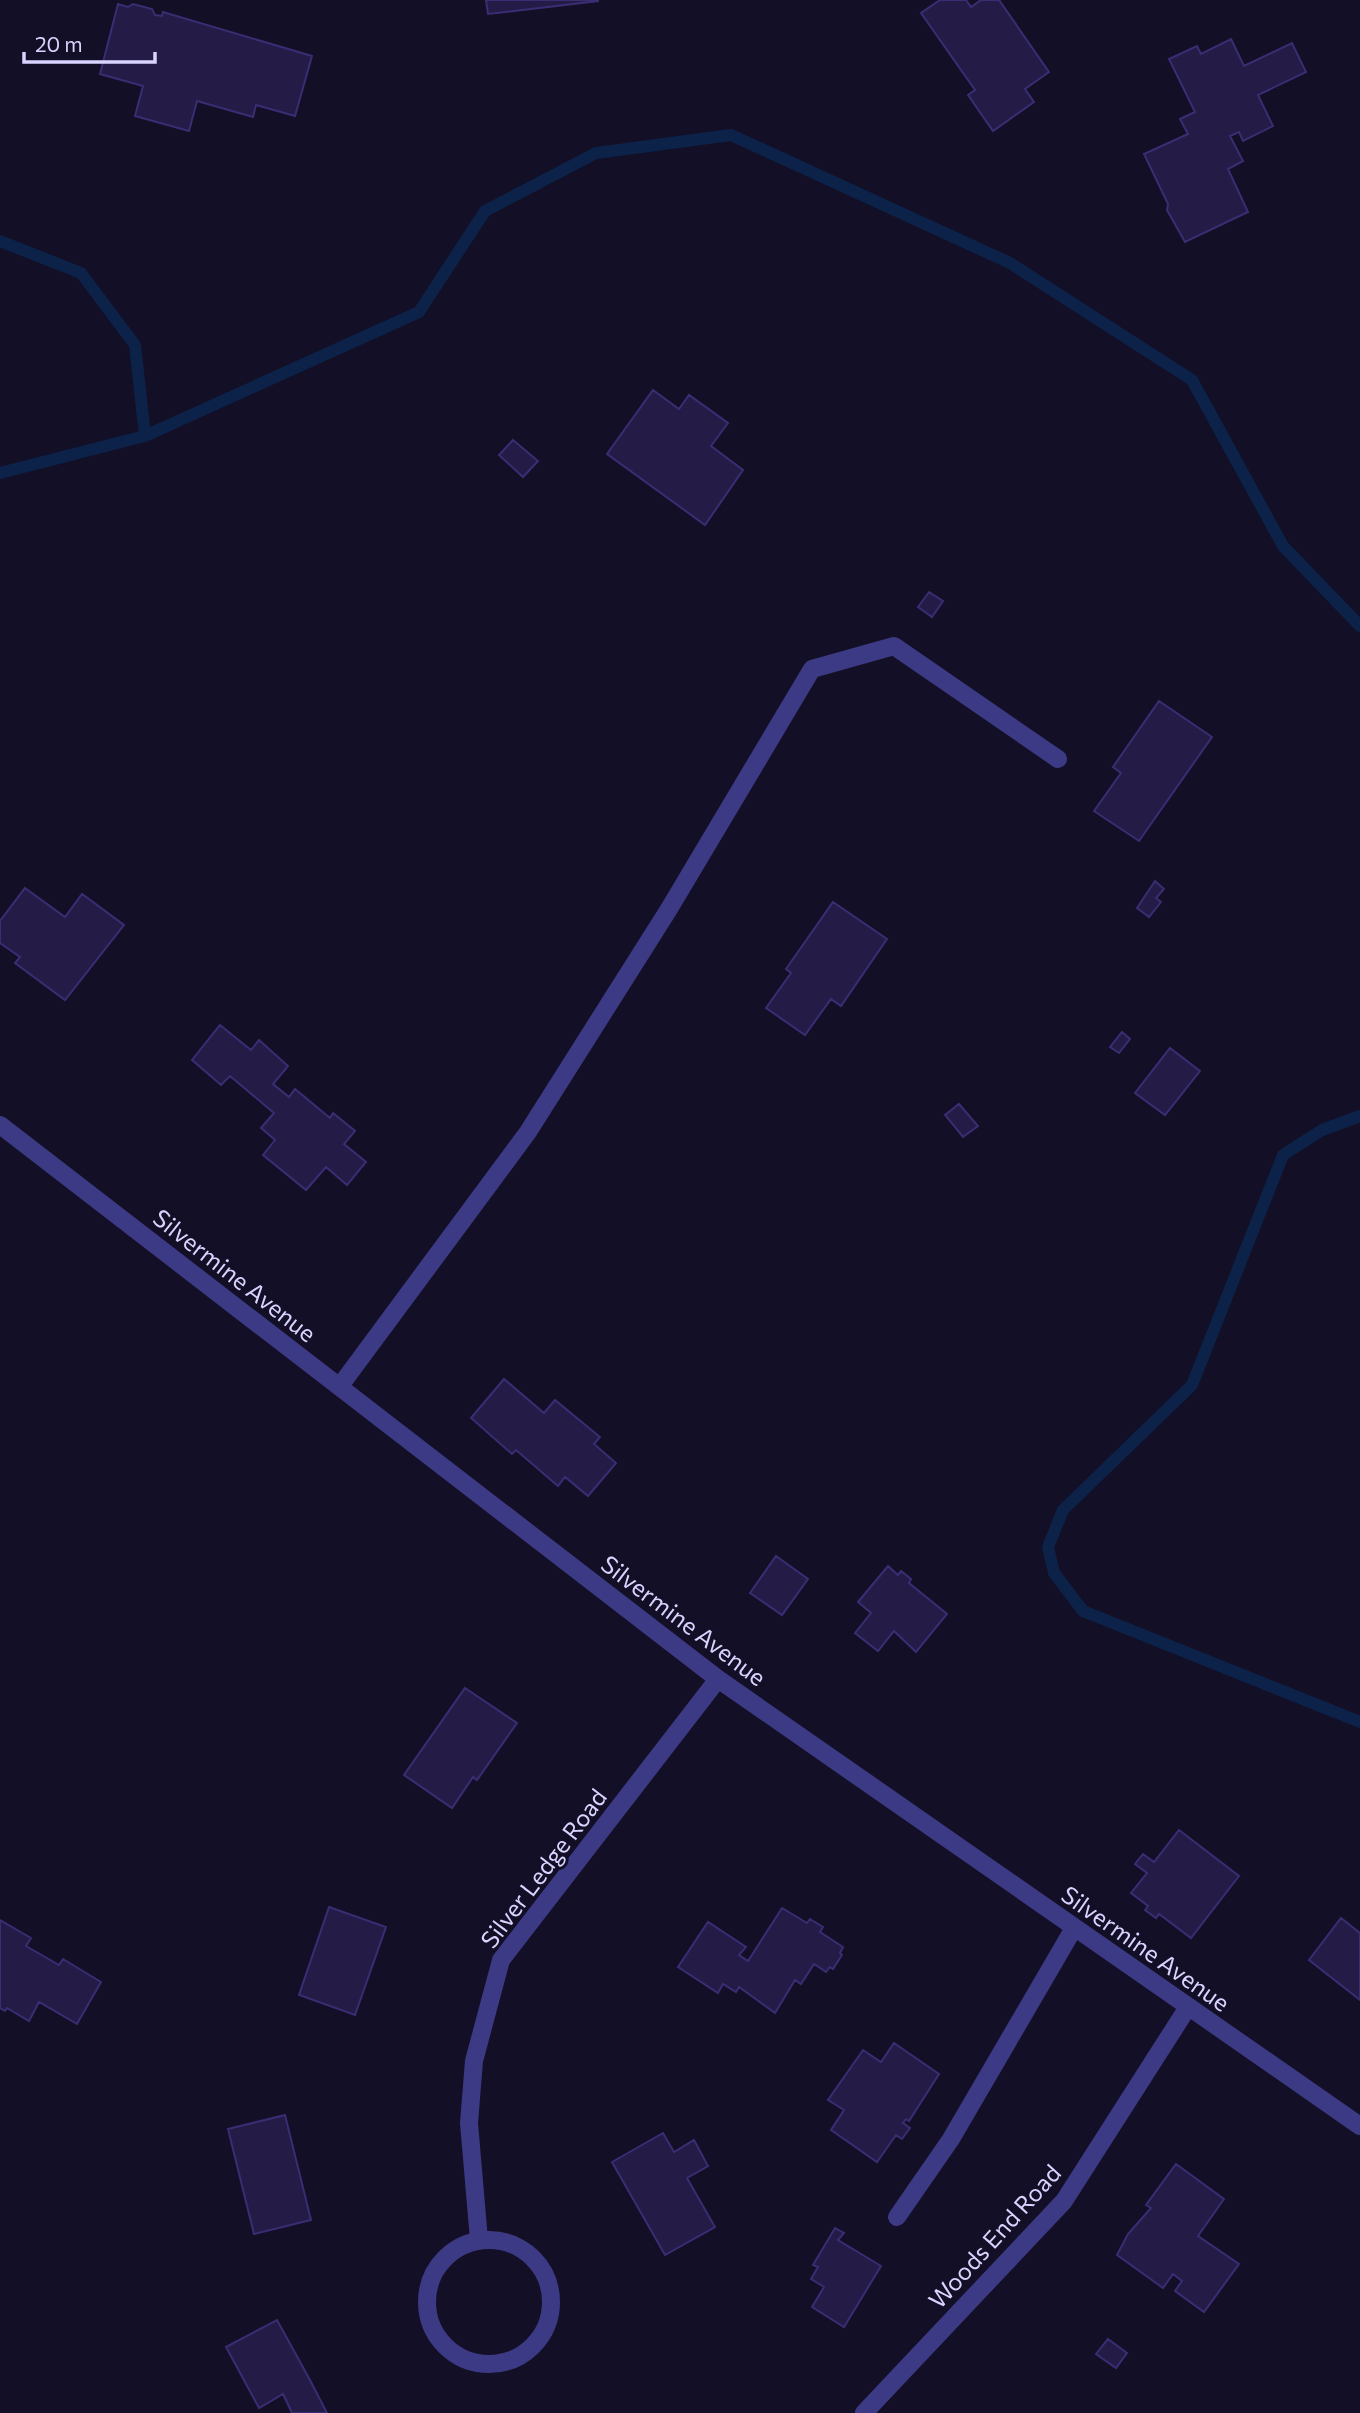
<svg xmlns="http://www.w3.org/2000/svg" width="1360" height="2413" font-family="Commissioner,sans-serif">
<style>
.lines{fill:none;stroke-linecap:round;stroke-linejoin:round}
.stream{stroke:#0c2248;stroke-width:12}
.building{fill:#241b47;stroke:#3b2d73;stroke-width:2}
.minor{stroke:#3d3a85;stroke-width:18}
.labels{text-anchor:middle;dominant-baseline:central;stroke-width:6;stroke-linejoin:round;paint-order:stroke}
.street-label{font-size:24px;fill:#d9d4ff;stroke:#130f26}
</style>
<rect width="100%" height="100%" fill="#130f26"/>
<g class="lines">
<path class="stream" d="M 0,241 L 81,273 L 135,345 L 145,436 L 419,312 L 485,211 L 596,153 L 731,135 L 1010,263 L 1192,380 L 1283,546 L 1360,626
M 0,473 L 145,436
M 1360,1116 L 1322,1130 L 1283,1155 L 1192,1385 L 1063,1510 L 1048,1547 L 1054,1573 L 1083,1611 L 1360,1722"/>
</g>
<path class="building" d="M 486,0 L 598,0 L 598,1 L 488,14 Z
M 940,0 L 966,0 L 971,7 L 981,0 L 999,0 L 1049,72 L 1025,89 L 1034,102 L 993,131 L 968,95 L 975,90 L 921,13 Z
M 118,4 L 128,7 L 133,4 L 152,9 L 155,15 L 162,16 L 163,12 L 312,56 L 295,116 L 256,105 L 253,117 L 197,101 L 189,131 L 135,116 L 143,86 L 100,74 Z
M 1231,39 L 1244,66 L 1292,43 L 1306,72 L 1258,95 L 1273,126 L 1243,141 L 1239,132 L 1230,136 L 1243,161 L 1228,169 L 1248,212 L 1185,242 L 1167,210 L 1168,204 L 1144,154 L 1188,134 L 1180,119 L 1195,112 L 1169,59 L 1197,46 L 1201,54 Z
M 653,390 L 679,409 L 689,395 L 728,423 L 711,446 L 743,470 L 705,525 L 607,454 Z
M 513,440 L 538,461 L 523,477 L 499,455 Z
M 929,592 L 943,601 L 932,617 L 918,607 Z
M 1159,701 L 1212,737 L 1139,841 L 1094,811 L 1121,773 L 1113,767 Z
M 1155,881 L 1164,889 L 1156,898 L 1161,902 L 1149,917 L 1137,908 Z
M 25,888 L 65,917 L 82,894 L 124,925 L 65,1000 L 15,963 L 20,957 L 0,943 L 0,921 Z
M 833,902 L 887,939 L 841,1006 L 831,999 L 805,1035 L 766,1008 L 791,973 L 786,969 Z
M 220,1025 L 251,1050 L 259,1040 L 288,1066 L 273,1084 L 289,1097 L 295,1089 L 330,1118 L 333,1113 L 355,1131 L 344,1144 L 366,1162 L 347,1185 L 326,1167 L 306,1190 L 263,1155 L 275,1140 L 261,1128 L 274,1113 L 230,1076 L 221,1085 L 192,1060 Z
M 1122,1032 L 1130,1039 L 1119,1053 L 1110,1047 Z
M 1170,1048 L 1200,1071 L 1165,1115 L 1135,1093 Z
M 959,1104 L 978,1126 L 963,1137 L 945,1115 Z
M 504,1379 L 544,1413 L 555,1400 L 600,1437 L 594,1444 L 616,1463 L 588,1496 L 565,1477 L 558,1486 L 516,1450 L 512,1454 L 471,1418 Z
M 776,1556 L 808,1579 L 782,1615 L 750,1593 Z
M 888,1566 L 898,1575 L 901,1571 L 911,1579 L 909,1583 L 947,1614 L 916,1652 L 894,1631 L 878,1651 L 855,1633 L 871,1613 L 858,1602 Z
M 465,1688 L 517,1723 L 477,1780 L 473,1777 L 452,1808 L 404,1775 Z
M 1179,1830 L 1239,1876 L 1191,1938 L 1159,1914 L 1156,1918 L 1145,1910 L 1148,1906 L 1131,1893 L 1147,1873 L 1135,1864 L 1143,1854 L 1154,1862 Z
M 329,1907 L 386,1927 L 355,2015 L 299,1995 Z
M 782,1908 L 807,1923 L 810,1919 L 823,1927 L 820,1932 L 843,1947 L 840,1953 L 842,1955 L 833,1969 L 830,1967 L 826,1972 L 814,1964 L 801,1984 L 795,1980 L 775,2013 L 739,1987 L 736,1992 L 723,1984 L 718,1993 L 678,1967 L 708,1922 L 746,1947 L 739,1955 L 748,1961 Z
M 1341,1918 L 1360,1933 L 1360,2000 L 1309,1960 Z
M 0,1920 L 31,1938 L 26,1946 L 59,1965 L 63,1959 L 101,1982 L 77,2024 L 39,2002 L 29,2021 L 7,2008 L 5,2011 L 0,2008 Z
M 894,2043 L 939,2074 L 909,2121 L 906,2119 L 903,2123 L 910,2128 L 902,2139 L 896,2135 L 877,2162 L 831,2130 L 844,2110 L 828,2100 L 863,2050 L 881,2062 Z
M 285,2115 L 311,2220 L 254,2234 L 228,2129 Z
M 663,2133 L 674,2152 L 694,2140 L 708,2166 L 687,2178 L 715,2227 L 665,2255 L 612,2162 Z
M 1176,2164 L 1224,2199 L 1198,2236 L 1239,2264 L 1204,2312 L 1175,2291 L 1182,2281 L 1173,2274 L 1163,2288 L 1117,2255 L 1128,2234 L 1151,2208 L 1146,2205 Z
M 835,2228 L 844,2233 L 838,2240 L 881,2266 L 844,2327 L 812,2307 L 824,2287 L 811,2279 L 818,2267 L 813,2265 Z
M 277,2320 L 310,2380 L 327,2413 L 292,2413 L 283,2394 L 259,2408 L 226,2347 Z
M 1108,2339 L 1127,2353 L 1116,2368 L 1096,2354 Z"/>
<g class="lines">
<path class="minor" d="M 0,1125 L 718,1679 L 1360,2126
M 340,1386 L 528,1132 L 669,909 L 812,669 L 894,646 L 1058,759
M 897,2217 L 951,2139 L 1074,1928
M427 2302a62 62 0 1 1 124 0a62 62 0 1 1-124 0Z
M 479,2240 L 469,2123 L 474,2061 L 501,1960 L 718,1679
M 864,2413 L 1064,2201 L 1188,2007"/>
</g>
<g class="labels">
<g class="street-label">
<text transform="translate(235 1275) rotate(38)">Silvermine Avenue</text>
<text transform="translate(684 1620) rotate(37)">Silvermine Avenue</text>
<text transform="translate(543 1868) rotate(-53)">Silver Ledge Road</text>
<text transform="translate(1146 1948) rotate(35)">Silvermine Avenue</text>
<text transform="translate(994 2236) rotate(-48)">Woods End Road</text>
</g>
</g>
<path d="M24 52v10h131v-10" fill="none" stroke="#d9d4ff" stroke-width="3.5"/>
<text x="35" y="52" font-size="21" fill="#d9d4ff" stroke="#130f26" stroke-width="5" paint-order="stroke">20 m</text>
</svg>
